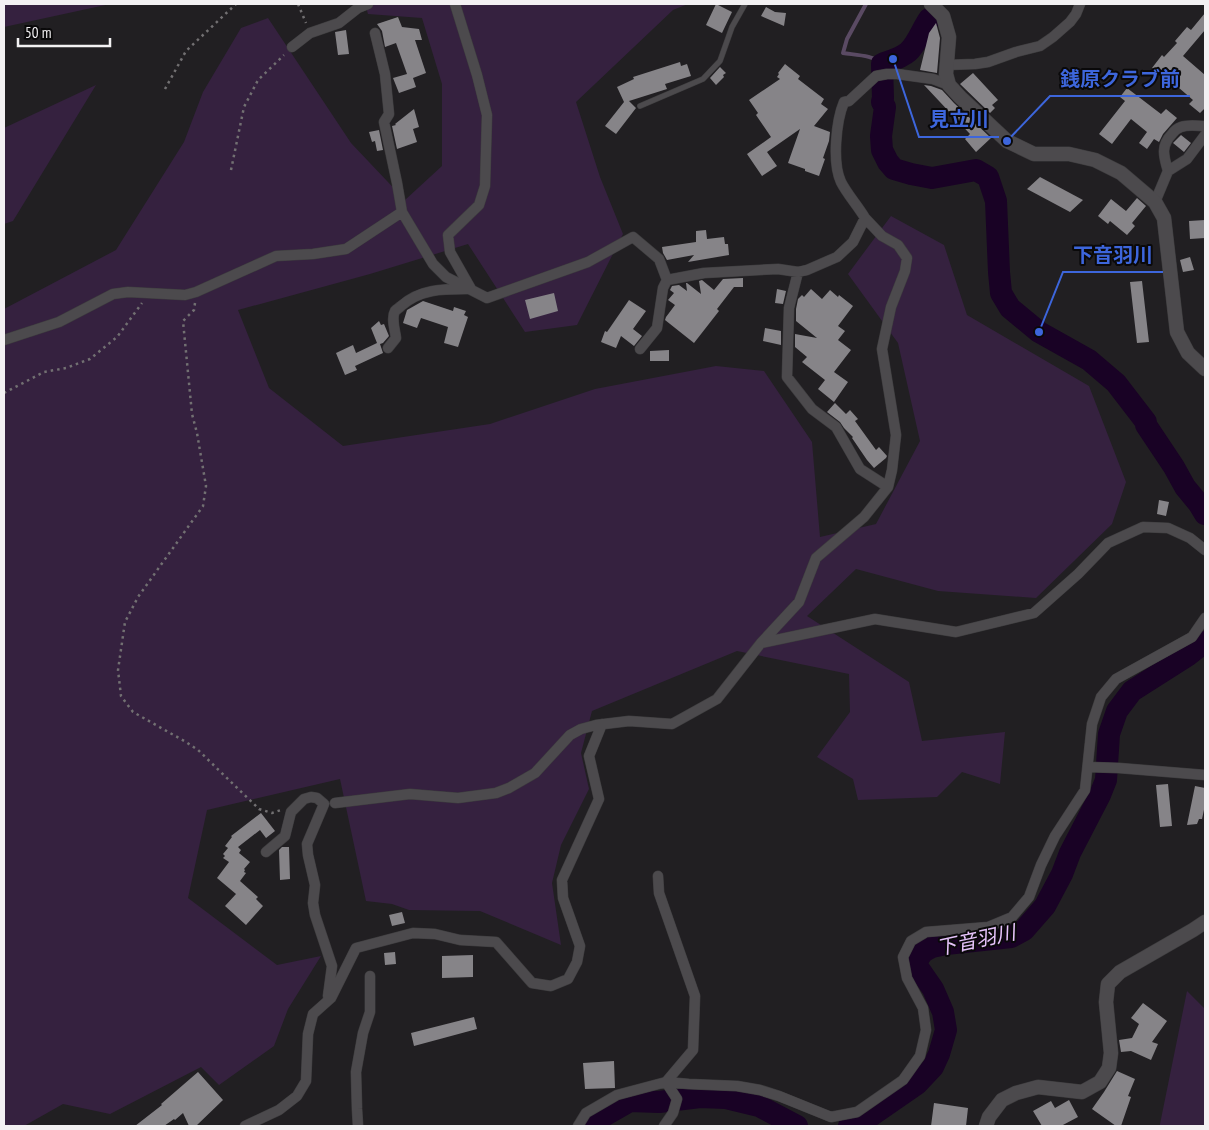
<svg xmlns="http://www.w3.org/2000/svg" width="1209" height="1130" font-family="'PT Sans Narrow','Noto Sans JP',sans-serif">
<style>
.green{fill:#35213f}
.lines{fill:none;stroke-linecap:round;stroke-linejoin:round}
.stream{stroke:#5a4a63;stroke-width:4}
.river{stroke:#190225;stroke-width:22}
.building{fill:#868488}
.lane-casing{stroke:#3d3c3e;stroke-width:6}
.street-casing{stroke:#3d3c3e;stroke-width:11}
.secondary-casing{stroke:#3d3c3e;stroke-width:15}
.path{stroke:#727072;stroke-width:2.5;stroke-dasharray:2.5 4;stroke-linecap:butt}
.lane{stroke:#4c4a4d;stroke-width:5}
.street{stroke:#4c4a4d;stroke-width:10}
.secondary{stroke:#4c4a4d;stroke-width:14}
.labels{text-anchor:middle;dominant-baseline:central;stroke-width:4;stroke-linejoin:round;paint-order:stroke}
.water-label{font-size:20px;font-style:italic;fill:#e6c3fb;stroke:#0a090a}
.leader{fill:none;stroke:#3d66dc;stroke-width:2}
.callout-dot{fill:#3d66dc;stroke:#0a090a;stroke-width:2}
.callout-label{font-size:20px;text-anchor:middle;font-weight:bold;fill:#3d66dc;stroke:#0a090a;stroke-width:4;stroke-linejoin:round;paint-order:stroke}
</style>
<rect width="100%" height="100%" fill="#211f22"/>
<path class="green" d="M 4,4 L 110,4 L 4,27 Z
M 365,4 L 688,4 L 673,10 L 576,102 L 600,177 L 623,234 L 577,325 L 525,332 L 468,244 L 370,274 L 238,310 L 269,388 L 343,446 L 490,424 L 595,389 L 716,366 L 764,371 L 812,442 L 820,537 L 876,524 L 920,441 L 898,343 L 848,274 L 891,216 L 944,245 L 967,315 L 1089,386 L 1126,482 L 1112,524 L 1036,598 L 938,591 L 856,569 L 807,616 L 909,682 L 922,741 L 1005,732 L 1000,784 L 962,772 L 937,797 L 858,800 L 853,779 L 817,757 L 850,712 L 849,674 L 737,651 L 592,711 L 581,753 L 589,789 L 561,845 L 552,883 L 561,945 L 480,911 L 409,910 L 392,904 L 366,901 L 340,779 L 207,810 L 188,898 L 277,965 L 321,956 L 288,1009 L 274,1046 L 219,1085 L 201,1067 L 110,1114 L 63,1104 L 24,1126 L 4,1126 L 4,309 L 116,250 L 184,142 L 203,92 L 241,28 L 268,18 L 351,143 L 405,200 L 442,166 L 442,84 L 422,18 L 368,14 Z
M 96,85 L 13,221 L 4,224 L 4,128 Z
M 1187,991 L 1205,1009 L 1205,1126 L 1160,1126 L 1160,1124 Z"/>
<g class="lines">
<path class="stream" d="M 866,4 L 847,39 L 843,53 C 855,55 874,55 882,64"/>
<path class="river" d="M 929,19 C 922,29 917,44 908,52 C 901,58 890,61 882,64 L 883,98 L 882,102 L 885,107 L 881,136 L 882,150 L 888,162 L 894,169 L 911,174 L 932,178 L 976,170 L 988,177 L 996,201 L 999,272 L 1001,293 L 1010,308 L 1039,332 L 1089,360 L 1116,383 L 1146,422 L 1146,425 L 1174,467 L 1185,487 L 1199,504 L 1205,514
M 596,1126 L 602,1117 L 630,1101 L 659,1102 L 700,1097 L 726,1098 L 759,1106 L 797,1126
M 849,1126 L 865,1120 L 917,1084 L 933,1067 L 939,1054 L 946,1030 L 943,1012 L 933,989 L 915,963 L 923,952 L 932,947 L 946,944 L 1011,937 L 1024,930 L 1045,906 L 1062,874 L 1070,853 L 1100,795 L 1106,780 L 1109,734 L 1117,711 L 1132,691 L 1187,656 L 1205,642"/>
</g>
<path class="building" d="M 716,4 L 732,12 L 722,33 L 706,25 Z
M 766,7 L 775,12 L 786,13 L 784,26 L 761,16 Z
M 1205,13 L 1205,30 L 1183,56 L 1205,75 L 1205,108 L 1200,113 L 1189,104 L 1193,100 L 1164,75 L 1163,77 L 1152,68 L 1162,55 L 1164,57 L 1177,43 L 1175,41 L 1187,27 L 1191,30 Z
M 398,17 L 402,27 L 419,29 L 422,40 L 415,40 L 426,73 L 413,78 L 416,87 L 399,93 L 393,78 L 407,74 L 396,43 L 385,47 L 382,31 L 377,24 Z
M 936,23 L 940,38 L 937,73 L 920,70 L 929,33 Z
M 346,30 L 349,54 L 338,55 L 335,32 Z
M 680,62 L 681,66 L 687,64 L 691,76 L 665,84 L 667,89 L 629,101 L 636,108 L 616,134 L 605,126 L 624,102 L 617,87 L 634,79 L 633,77 Z
M 785,64 L 800,76 L 798,79 L 824,99 L 821,104 L 828,109 L 814,126 L 830,132 L 829,141 L 823,158 L 825,159 L 819,176 L 805,171 L 805,169 L 788,163 L 800,129 L 767,152 L 777,166 L 762,176 L 747,154 L 771,137 L 756,115 L 758,113 L 749,100 L 780,79 L 777,77 L 779,74 L 778,73 Z
M 720,67 L 726,73 L 723,75 L 724,77 L 716,85 L 710,78 Z
M 973,73 L 998,100 L 992,105 L 995,108 L 990,113 L 960,84 Z
M 924,85 L 931,86 L 942,90 L 954,103 L 991,138 L 976,152 L 965,139 L 970,134 Z
M 1127,88 L 1161,114 L 1166,109 L 1177,118 L 1163,134 L 1159,142 L 1154,139 L 1147,149 L 1139,143 L 1147,132 L 1131,119 L 1112,144 L 1099,134 L 1125,101 L 1120,97 Z
M 414,109 L 419,127 L 413,129 L 417,142 L 397,149 L 392,126 L 396,125 L 395,124 Z
M 379,130 L 383,150 L 377,151 L 375,141 L 372,142 L 369,132 Z
M 1181,135 L 1191,143 L 1184,152 L 1173,143 Z
M 1040,177 L 1083,200 L 1070,212 L 1027,189 Z
M 1137,198 L 1146,206 L 1132,223 L 1135,226 L 1127,235 L 1110,221 L 1108,224 L 1098,216 L 1111,199 L 1126,211 Z
M 1205,220 L 1205,238 L 1190,239 L 1189,221 Z
M 706,230 L 707,239 L 724,237 L 725,244 L 728,244 L 729,255 L 688,262 L 694,255 L 667,260 L 663,253 L 662,247 L 696,242 L 696,231 Z
M 1190,257 L 1194,270 L 1183,272 L 1180,260 Z
M 743,278 L 743,287 L 734,287 L 717,309 L 719,311 L 694,343 L 665,320 L 666,317 L 675,305 L 668,300 L 674,293 L 670,290 L 672,286 L 679,285 L 687,291 L 686,283 L 687,283 L 701,294 L 699,281 L 702,280 L 714,290 L 723,279 Z
M 1142,281 L 1149,342 L 1137,343 L 1130,282 Z
M 777,289 L 786,291 L 783,304 L 775,303 Z
M 811,289 L 822,299 L 830,290 L 838,297 L 839,295 L 853,306 L 838,326 L 845,331 L 838,340 L 851,350 L 834,372 L 848,382 L 834,402 L 818,389 L 825,380 L 802,362 L 807,357 L 795,347 L 795,334 L 817,338 L 796,321 L 796,309 L 798,299 L 802,295 L 804,297 Z
M 554,293 L 558,311 L 530,319 L 525,300 Z
M 629,300 L 646,311 L 633,329 L 642,336 L 634,346 L 621,336 L 616,348 L 601,342 L 605,331 L 607,332 Z
M 423,301 L 453,311 L 454,307 L 466,311 L 464,315 L 468,317 L 458,347 L 444,343 L 448,327 L 421,318 L 417,328 L 403,323 L 407,310 Z
M 379,321 L 381,325 L 384,324 L 389,336 L 383,343 L 380,344 L 383,353 L 355,366 L 357,370 L 345,375 L 336,353 L 353,345 L 356,353 L 377,343 L 371,328 Z
M 765,328 L 781,331 L 781,345 L 763,341 Z
M 669,350 L 669,361 L 650,361 L 650,351 Z
M 835,403 L 846,414 L 850,410 L 858,419 L 855,421 L 876,450 L 879,447 L 887,456 L 886,458 L 874,468 L 867,460 L 852,438 L 853,437 L 844,428 L 840,422 L 827,412 Z
M 1159,500 L 1169,502 L 1166,516 L 1157,514 Z
M 1168,784 L 1172,826 L 1160,827 L 1156,785 Z
M 1195,786 L 1205,788 L 1205,805 L 1202,819 L 1199,819 L 1197,824 L 1187,825 Z
M 261,813 L 275,831 L 266,838 L 260,830 L 238,847 L 241,850 L 239,853 L 250,862 L 244,869 L 245,870 L 244,872 L 246,873 L 240,881 L 258,897 L 256,899 L 263,906 L 246,925 L 225,906 L 236,894 L 217,878 L 229,862 L 223,858 L 225,856 L 223,854 L 228,848 L 225,846 L 232,837 L 231,836 Z
M 282,847 L 289,847 L 290,879 L 280,880 L 279,850 Z
M 402,912 L 405,923 L 392,926 L 389,915 Z
M 395,952 L 396,964 L 385,965 L 384,953 Z
M 473,955 L 473,977 L 442,978 L 442,956 Z
M 1143,1003 L 1167,1021 L 1152,1042 L 1158,1044 L 1151,1060 L 1131,1051 L 1121,1052 L 1119,1040 L 1132,1038 L 1139,1024 L 1131,1018 Z
M 474,1017 L 477,1029 L 414,1046 L 411,1033 Z
M 614,1061 L 615,1088 L 585,1089 L 583,1063 Z
M 1117,1071 L 1135,1079 L 1128,1096 L 1131,1097 L 1121,1126 L 1116,1126 L 1092,1109 L 1104,1092 Z
M 198,1072 L 223,1100 L 196,1126 L 189,1126 L 183,1113 L 175,1120 L 174,1119 L 164,1126 L 135,1126 L 162,1105 L 161,1104 Z
M 1069,1100 L 1078,1117 L 1061,1126 L 1042,1126 L 1033,1111 L 1051,1101 L 1055,1108 Z
M 934,1103 L 968,1108 L 966,1126 L 931,1126 Z"/>
<g class="lines">
<g class="lane-casing">
<path id="lane" d="M 640,106 L 703,79 L 720,61 L 732,27 L 745,4"/>
</g>
<g class="street-casing">
<path id="street" d="M 375,33 L 385,74 L 389,114 L 384,122 L 397,183 L 402,212 L 433,264 L 446,277 L 487,298 L 588,262 L 633,237 L 659,259 L 667,280 L 704,273 L 778,269 L 798,272 L 807,270 L 837,257 L 853,242 L 865,218 C 858,206 847,194 841,182 C 832,163 836,121 844,102 L 849,101 L 876,76 L 887,74 L 897,74 L 933,79 L 949,85
M 292,47 L 310,33 L 339,23 L 358,8 L 368,4
M 946,65 L 975,64 L 988,62 L 1016,52 L 1040,46 L 1053,37 L 1070,22 L 1076,14 L 1080,4
M 1168,171 C 1164,157 1160,146 1172,134 C 1174,131 1178,128 1181,127 C 1189,124 1197,126 1205,126
M 1155,202 L 1168,171 L 1187,159 L 1205,135
M 865,218 L 882,236 L 898,245 L 907,258 L 905,271 L 891,307 L 882,349 L 896,435 L 892,470 L 888,487
M 4,340 L 59,322 L 113,294 L 128,292 L 185,295 L 196,292 L 276,256 L 313,254 L 346,249 L 402,212
M 388,348 L 396,338 C 395,330 391,318 395,311 C 397,309 399,308 401,306 C 421,288 445,289 471,289 L 450,252 L 448,235 L 479,205 L 485,186 L 487,115 L 477,75 L 455,4
M 640,349 L 657,328 L 663,288 L 667,280
M 761,643 L 875,619 L 956,632 L 1034,613 L 1078,574 L 1108,543 L 1143,527 L 1168,528 L 1190,538 L 1205,550
M 1088,767 L 1119,768 L 1205,775
M 335,803 L 410,794 L 458,798 L 496,793 L 509,788 L 535,773 L 570,735 L 581,729 L 596,725 L 629,721 L 672,724 L 717,699 L 761,643 L 799,602 L 816,558 L 864,517 L 888,487 L 860,469 L 836,427 L 812,409 L 787,377 L 789,308 L 798,272
M 266,852 L 285,836 L 291,812 L 304,799 L 311,797 L 317,798 L 324,804 L 307,844 L 308,855 L 315,885 L 313,903 L 315,915 L 332,966 L 328,996
M 658,876 L 659,893 L 695,996 L 693,1050 L 666,1082
M 245,1126 L 279,1110 L 297,1096 L 306,1081 L 308,1034 L 313,1014 L 331,998 L 356,948 L 413,933 L 435,934 L 460,940 L 496,942 L 532,983 L 551,986 L 568,979 L 577,962 L 580,946 L 563,898 L 562,880 L 599,799 L 589,756 L 602,724
M 358,1126 L 357,1109 L 356,1072 L 363,1033 L 370,1012 L 370,976
M 578,1126 L 586,1113 L 617,1095 L 666,1082 L 689,1084 L 737,1086 L 760,1090 L 779,1096 L 831,1117 L 857,1112 L 903,1080 L 920,1056 L 926,1030 L 923,1008 L 907,978 L 903,957 L 911,941 L 926,932 L 988,927 L 1012,917 L 1029,897 L 1041,865 L 1055,836 L 1085,790 L 1092,724 L 1101,697 L 1116,679 L 1192,637 L 1205,618
M 664,1126 L 673,1113 L 677,1099 L 666,1082"/>
</g>
<g class="secondary-casing">
<path id="secondary" d="M 931,4 L 943,16 L 949,37 L 946,74 L 949,85 L 960,97 L 1007,141 L 1034,154 L 1069,154 L 1095,160 L 1121,173 L 1155,202 L 1164,218 L 1177,332 L 1188,353 L 1205,369
M 986,1126 L 989,1117 L 1002,1100 L 1016,1093 L 1038,1087 L 1082,1092 L 1100,1082 L 1109,1068 L 1111,1053 L 1106,1002 L 1108,984 L 1120,972 L 1193,930 L 1205,922"/>
</g>
<path class="path" d="M 298,4 L 306,23
M 165,89 L 186,51 L 236,4
M 231,170 L 244,107 L 258,80 L 284,55
M 195,303 L 194,310 L 183,321 L 192,414 L 197,433 L 206,486 L 203,506 L 138,597 L 125,622 L 118,670 L 121,696 L 133,712 L 186,742 L 198,750 L 259,809 L 272,813 L 281,810
M 4,393 L 44,372 L 66,368 L 90,359 L 117,337 L 142,303"/>
<use href="#lane" class="lane"/>
<use href="#street" class="street"/>
<use href="#secondary" class="secondary"/>
</g>
<g class="labels">
<g class="water-label">
<text transform="translate(976 940) rotate(-12)">下音羽川</text>
</g>
</g>
<path class="leader" d="M1007 141L1050 96H1190M893 59L919 137H999M1039 332L1063 272H1163"/>
<g class="callout-dot">
<circle cx="1007" cy="141" r="5"/>
<circle cx="893" cy="59" r="5"/>
<circle cx="1039" cy="332" r="5"/>
</g>
<g class="callout-label">
<text x="1120" y="86">銭原クラブ前</text>
<text x="959" y="126">見立川</text>
<text x="1113" y="262">下音羽川</text>
</g>
<rect width="1209" height="1130" fill="none" stroke="#f3f1f3" stroke-width="10"/>
<path d="M18 38v8h92v-8" fill="none" stroke="#f3f1f3" stroke-width="2.5"/>
<text x="25" y="38" font-size="15" fill="#f3f1f3" stroke="#0a090a" stroke-width="4" paint-order="stroke">50 m</text>
</svg>
